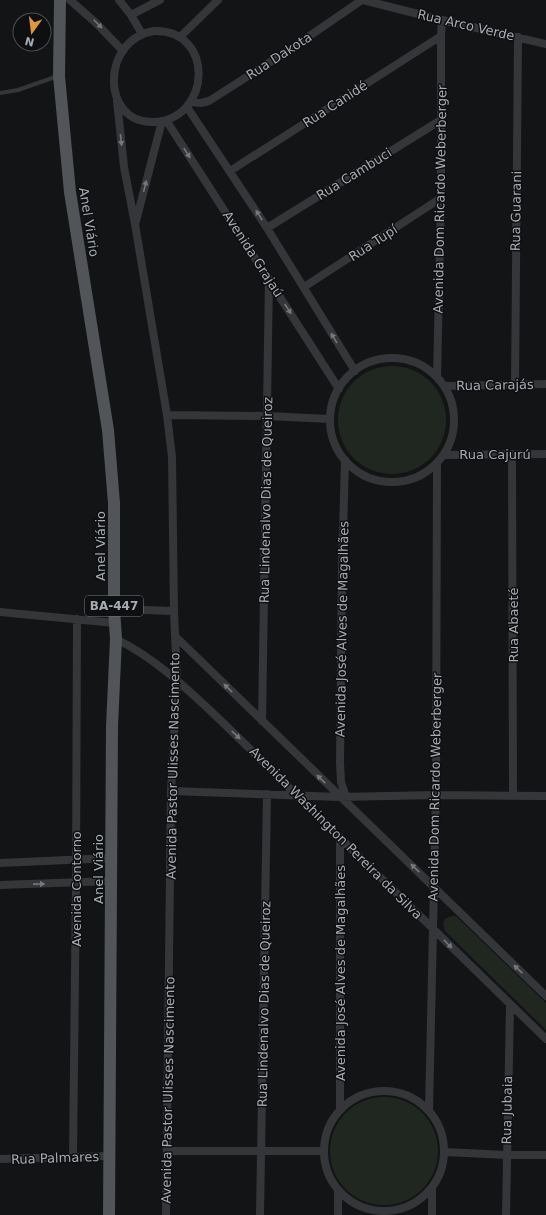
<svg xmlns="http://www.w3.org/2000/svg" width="546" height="1215" font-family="'DejaVu Sans',sans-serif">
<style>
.green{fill:#202720}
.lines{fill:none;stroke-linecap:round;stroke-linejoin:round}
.service{stroke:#353639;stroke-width:4}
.minor{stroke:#353639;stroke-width:8}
.primary{stroke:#515458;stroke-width:12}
.oneway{fill:#74777d}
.labels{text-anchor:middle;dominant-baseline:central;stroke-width:3;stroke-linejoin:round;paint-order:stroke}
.shield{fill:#0e0f10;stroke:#797d83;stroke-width:1}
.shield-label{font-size:12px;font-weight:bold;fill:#a7acb4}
.street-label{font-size:13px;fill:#a7acb4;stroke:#0e0f10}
</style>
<rect width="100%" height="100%" fill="#131415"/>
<path class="green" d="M338 420a54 54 0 1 1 108 0a54 54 0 1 1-108 0Z
M 453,916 L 456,916 L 546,1003 L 546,1030 L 445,931 L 443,923 C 445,918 448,917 453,916 Z
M330 1151a54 54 0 1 1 108 0a54 54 0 1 1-108 0Z"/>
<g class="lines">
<path class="service" d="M 0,93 L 18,90 L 58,76"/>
<path class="minor" d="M 70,0 L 96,23 L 123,51
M 119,0 L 131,15 L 142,34
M 363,0 L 442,20 L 546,44
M 131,15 L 160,0
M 154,31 C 215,29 212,119 154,122 C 100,124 101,39 154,31 Z
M 180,37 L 218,0
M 117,101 L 124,167 L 135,224 L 167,415 L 172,457 L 174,611 L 177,679 L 171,791 L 166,1215
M 191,102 L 201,103 L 209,101 L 289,50 L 362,0
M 187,107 L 267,228 L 355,371
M 166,120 L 339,389
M 230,171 L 441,36
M 136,221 L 162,121
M 267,228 L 441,120
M 304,287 L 441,198
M330 420a62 62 0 1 1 124 0a62 62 0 1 1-124 0Z
M 437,377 L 441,198 L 441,36 L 442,20
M 515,384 L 518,37
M 444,386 L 546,384
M 167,415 L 267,416 L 330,419
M 512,454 L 513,796
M 445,455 L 546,454
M 345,460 L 342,569 L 340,763 L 341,782 L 346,797
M 114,609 L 174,611
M 0,612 L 115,623
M 175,636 L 546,996
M 116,639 C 155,658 186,688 217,717 C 244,743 271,769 297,796 L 546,1039
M 262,721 L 269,279
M 171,791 L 340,797 L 436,795 L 546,796
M 340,837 L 340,1109
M 0,863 L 112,858
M 0,885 L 112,881
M324 1151a60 60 0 1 1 120 0a60 60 0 1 1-120 0Z
M 429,1110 L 436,795 L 437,464
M 167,1151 L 324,1151
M 445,1152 L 506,1155 L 546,1155
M 73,1158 L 76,883 L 77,619
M 0,1159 L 109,1156
M 260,1215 L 267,794
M 338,1215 L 338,1190
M 432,1215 L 432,1188
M 506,1215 L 510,1005"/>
<path class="primary" d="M 60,0 L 59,76 L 70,192 L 108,430 L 114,503 L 114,609 L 116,639 L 112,726 L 109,1215"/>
</g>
<defs><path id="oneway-solid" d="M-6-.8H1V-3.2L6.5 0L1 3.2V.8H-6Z"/></defs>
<g class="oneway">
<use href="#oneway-solid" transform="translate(98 24) rotate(45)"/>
<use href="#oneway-solid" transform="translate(121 140) rotate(84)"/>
<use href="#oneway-solid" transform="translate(187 153) rotate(57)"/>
<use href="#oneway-solid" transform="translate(145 186) rotate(-76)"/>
<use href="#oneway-solid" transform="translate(259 215) rotate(-123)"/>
<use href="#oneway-solid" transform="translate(288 309) rotate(57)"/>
<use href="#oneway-solid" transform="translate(334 338) rotate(-121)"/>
<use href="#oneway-solid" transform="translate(228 688) rotate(-136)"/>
<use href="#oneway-solid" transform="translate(236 735) rotate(43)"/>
<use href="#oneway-solid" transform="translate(321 779) rotate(-136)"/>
<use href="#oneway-solid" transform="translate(415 868) rotate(-136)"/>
<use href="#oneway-solid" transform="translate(39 884) rotate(-1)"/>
<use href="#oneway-solid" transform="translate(448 944) rotate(45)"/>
<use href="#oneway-solid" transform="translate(518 969) rotate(-136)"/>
</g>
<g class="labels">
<rect class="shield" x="85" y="596" width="58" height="20" rx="3"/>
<g class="shield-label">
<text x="114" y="606">BA-447</text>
</g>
<g class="street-label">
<text transform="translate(466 25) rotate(13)">Rua Arco Verde</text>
<text transform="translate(279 56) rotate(-33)">Rua Dakota</text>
<text transform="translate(335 104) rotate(-33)">Rua Canidé</text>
<text transform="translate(354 174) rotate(-32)">Rua Cambuci</text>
<text transform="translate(440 199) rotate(-89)">Avenida Dom Ricardo Weberberger</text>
<text transform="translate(516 211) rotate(-89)">Rua Guarani</text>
<text transform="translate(89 222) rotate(81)">Anel Viário</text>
<text transform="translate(373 243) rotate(-33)">Rua Tupí</text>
<text transform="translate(253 254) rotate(57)">Avenida Grajaú</text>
<text transform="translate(495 385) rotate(-1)">Rua Carajás</text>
<text x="495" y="454">Rua Cajurú</text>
<text transform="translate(266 500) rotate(-89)">Rua Lindenalvo Dias de Queiroz</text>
<text transform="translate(100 546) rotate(-90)">Anel Viário</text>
<text transform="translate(513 625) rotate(-90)">Rua Abaeté</text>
<text transform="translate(342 629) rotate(-89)">Avenida José Alves de Magalhães</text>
<text transform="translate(173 766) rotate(-89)">Avenida Pastor Ulisses Nascimento</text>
<text transform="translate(435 787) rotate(-89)">Avenida Dom Ricardo Weberberger</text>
<text transform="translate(336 833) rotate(45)">Avenida Washington Pereira da Silva</text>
<text transform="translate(98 869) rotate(-90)">Anel Viário</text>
<text transform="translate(76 889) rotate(-90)">Avenida Contorno</text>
<text transform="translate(340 973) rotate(-90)">Avenida José Alves de Magalhães</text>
<text transform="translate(264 1004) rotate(-89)">Rua Lindenalvo Dias de Queiroz</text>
<text transform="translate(168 1090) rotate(-89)">Avenida Pastor Ulisses Nascimento</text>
<text transform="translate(507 1110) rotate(-89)">Rua Jubaia</text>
<text transform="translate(55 1158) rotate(-2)">Rua Palmares</text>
</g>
</g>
<g transform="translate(32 32) rotate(194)"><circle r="19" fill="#0e0f10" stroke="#4b4e52"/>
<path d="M0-3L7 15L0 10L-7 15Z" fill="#dd9543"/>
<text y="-6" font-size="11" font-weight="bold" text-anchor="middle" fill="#a7acb4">N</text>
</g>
</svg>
